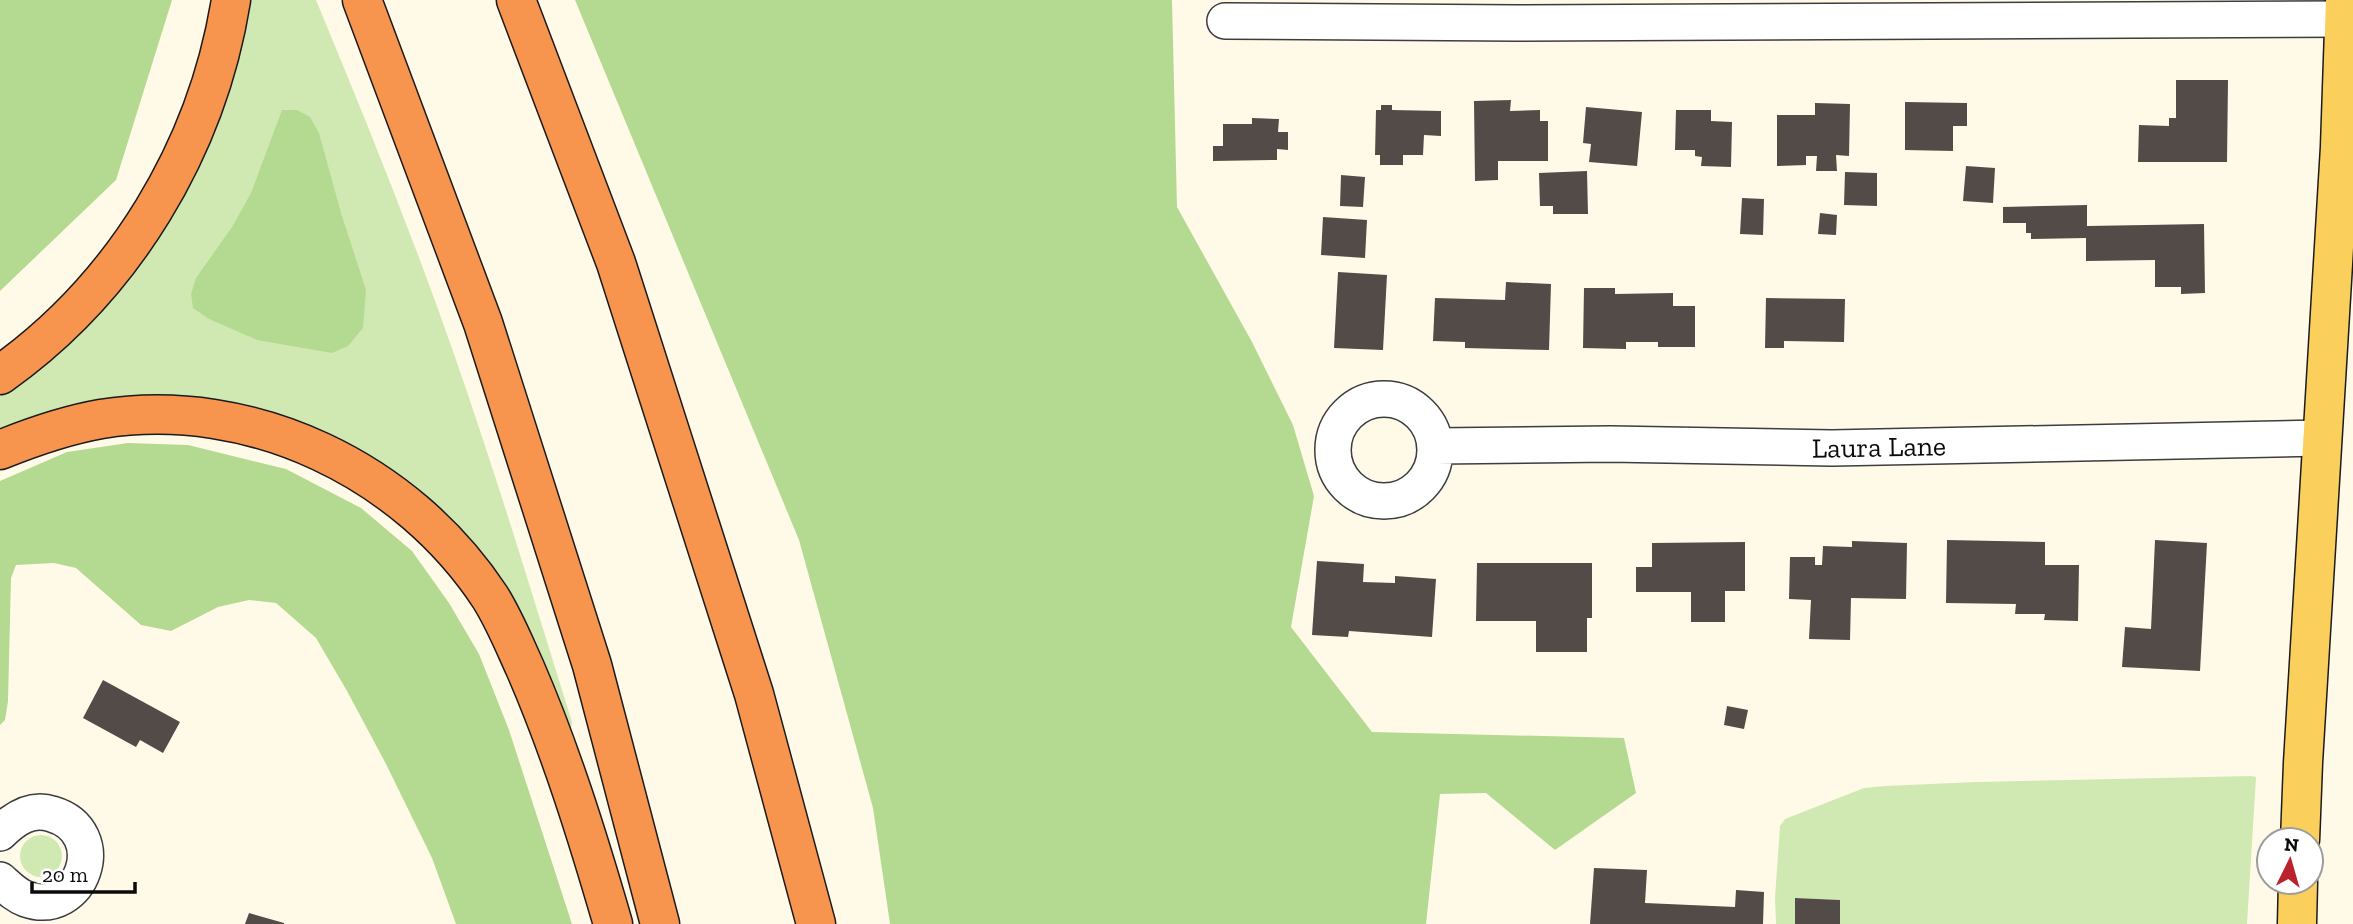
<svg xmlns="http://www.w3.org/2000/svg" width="2353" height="924" font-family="'Zilla Slab',serif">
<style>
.green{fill:#d0e9b2}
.forest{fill:#b4da91}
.building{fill:#534b47}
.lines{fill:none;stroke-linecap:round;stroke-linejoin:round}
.minor-casing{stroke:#3d3d3d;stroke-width:38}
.primary-casing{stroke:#1b1b1b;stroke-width:41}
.motorway-casing{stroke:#1b1b1b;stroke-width:41}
.minor{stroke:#fff;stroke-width:35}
.primary{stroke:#fbcf5c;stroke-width:38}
.motorway{stroke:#f7954e;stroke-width:38}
.labels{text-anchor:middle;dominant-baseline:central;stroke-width:7;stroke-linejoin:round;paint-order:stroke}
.street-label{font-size:28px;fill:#0a0a0a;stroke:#fff}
</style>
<rect width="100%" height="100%" fill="#fffae8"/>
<path class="green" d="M 248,0 L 316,0 C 365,118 413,236 455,357 C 497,477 534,600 572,722 L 571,730 L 566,730 L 457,527 L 411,484 L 358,451 L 73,408 L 20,421 L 0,429 L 0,396 L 49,358 Z
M 2251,776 L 2256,777 L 2247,924 L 1840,924 L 1840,900 L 1796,898 L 1795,924 L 1776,924 L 1775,898 L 1780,826 L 1785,819 L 1864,788 L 1885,786 L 1976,782 Z
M20 856a21 21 0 1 1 42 0a21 21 0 1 1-42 0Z"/>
<path class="forest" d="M 0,0 L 172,0 L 116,180 L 0,291 Z
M 575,0 L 1172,0 L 1177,207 L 1252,342 L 1293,425 L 1314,496 L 1291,627 L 1372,732 L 1624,738 L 1636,793 L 1555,850 L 1486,793 L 1440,794 L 1426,924 L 890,924 L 873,808 L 799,540 Z
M 282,110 L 297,110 L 310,117 L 319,133 L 341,213 L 366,290 L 363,328 L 348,346 L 332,353 L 257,340 L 209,319 L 193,308 L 191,294 L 196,278 L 232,227 L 251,193 Z
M 128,443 L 188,445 L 286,469 L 361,508 L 412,551 L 449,603 L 479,654 L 509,730 L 572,924 L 456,924 L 432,858 L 386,764 L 347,691 L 316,638 L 276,603 L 249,600 L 218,607 L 171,631 L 141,625 L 76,568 L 54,563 L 16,565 L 11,578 L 8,701 L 5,720 L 0,725 L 0,481 L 67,452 Z"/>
<path class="building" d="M 2176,80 L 2228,80 L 2227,162 L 2138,162 L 2139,125 L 2169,126 L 2169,118 L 2176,118 Z
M 1511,100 L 1510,111 L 1540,110 L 1540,121 L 1548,121 L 1548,161 L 1498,161 L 1498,180 L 1475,181 L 1474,101 Z
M 1905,102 L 1967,103 L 1967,126 L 1953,126 L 1953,151 L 1905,150 Z
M 1815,103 L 1850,104 L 1849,156 L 1836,155 L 1837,171 L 1816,171 L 1817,156 L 1806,156 L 1806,165 L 1777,166 L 1777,115 L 1815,115 Z
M 1381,105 L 1392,105 L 1392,110 L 1441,111 L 1441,136 L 1424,135 L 1423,155 L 1403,155 L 1403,165 L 1380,165 L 1380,155 L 1375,155 L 1376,110 L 1381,110 Z
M 1586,107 L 1642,112 L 1637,166 L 1589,162 L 1591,144 L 1583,143 Z
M 1676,110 L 1711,110 L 1711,121 L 1732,122 L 1731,167 L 1701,166 L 1702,157 L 1695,156 L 1695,150 L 1675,150 Z
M 1252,118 L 1279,119 L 1278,132 L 1288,132 L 1288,150 L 1277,149 L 1277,160 L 1213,161 L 1213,146 L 1223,146 L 1223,124 L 1252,124 Z
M 1966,166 L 1995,168 L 1993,203 L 1963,201 Z
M 1587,171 L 1588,214 L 1553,214 L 1553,206 L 1540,206 L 1539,173 Z
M 1845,172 L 1877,173 L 1877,206 L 1844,205 Z
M 1341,175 L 1365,177 L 1363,207 L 1340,206 Z
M 1742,198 L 1764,199 L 1763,235 L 1740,234 Z
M 2087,205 L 2087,226 L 2204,224 L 2205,293 L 2181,294 L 2181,287 L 2155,287 L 2155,260 L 2086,261 L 2086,238 L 2031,239 L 2031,233 L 2026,233 L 2026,223 L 2003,223 L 2003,207 Z
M 1820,213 L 1837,215 L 1836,235 L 1818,234 Z
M 1323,217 L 1367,220 L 1365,258 L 1321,255 Z
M 1338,272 L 1387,275 L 1383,350 L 1334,348 Z
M 1506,282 L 1551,284 L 1549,350 L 1465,348 L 1465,342 L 1433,341 L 1435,298 L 1505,300 Z
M 1584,288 L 1615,288 L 1615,294 L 1673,293 L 1673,306 L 1695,306 L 1695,347 L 1658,347 L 1658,342 L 1626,342 L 1626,349 L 1583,348 Z
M 1766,298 L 1845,299 L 1844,342 L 1784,341 L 1784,348 L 1765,348 Z
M 1947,540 L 2045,542 L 2045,565 L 2079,565 L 2078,621 L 2044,620 L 2045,614 L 2015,614 L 2016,604 L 1946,603 Z
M 2155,540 L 2207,543 L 2200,671 L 2122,667 L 2125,627 L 2151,629 Z
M 1852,541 L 1907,543 L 1906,599 L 1851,598 L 1850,640 L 1809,639 L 1811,600 L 1789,599 L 1790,557 L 1815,557 L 1815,565 L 1822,565 L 1823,546 L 1852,547 Z
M 1745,542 L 1745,591 L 1725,591 L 1725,622 L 1691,622 L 1691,592 L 1636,592 L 1636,567 L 1652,567 L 1652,543 Z
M 1317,561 L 1364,564 L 1363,582 L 1395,583 L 1395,576 L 1436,579 L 1432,637 L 1349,631 L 1348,637 L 1312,635 Z
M 1477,563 L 1592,563 L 1592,618 L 1587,618 L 1587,652 L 1536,652 L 1536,621 L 1476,621 Z
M 103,680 L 180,722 L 163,753 L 140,740 L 136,747 L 83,718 Z
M 1727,706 L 1748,710 L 1744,729 L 1724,725 Z
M 1594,868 L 1647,870 L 1645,903 L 1735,907 L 1736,890 L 1764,892 L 1763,924 L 1590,924 Z
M 1795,898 L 1840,900 L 1840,924 L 1795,924 Z
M 249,913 L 284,923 L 284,924 L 245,924 Z"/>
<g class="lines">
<g class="minor-casing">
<path id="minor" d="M 1225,21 L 1517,23 L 2344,19
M1333 450a51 51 0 1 1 102 0a51 51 0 1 1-102 0Z
M 1436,446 L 1610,444 L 1832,448 L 2322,438
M 0,833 C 14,819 31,807 52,814 C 113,832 82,919 26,899 C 15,895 8,887 0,880"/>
</g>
<g class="primary-casing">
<path id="primary" d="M 2300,840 L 2303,763 L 2340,147 L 2345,0
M 2297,924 L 2298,882"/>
</g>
<g class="motorway-casing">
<path id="motorway" d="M 362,0 L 483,323 L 592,665 L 660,924
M 516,0 L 616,263 L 754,694 L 816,924
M 0,375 C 124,287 207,149 231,0
M 0,450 C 32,437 67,425 101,419 C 252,395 407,471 490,597 C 504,619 514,644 525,668 C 561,751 588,838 613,924"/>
</g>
<use href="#minor" class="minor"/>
<use href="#primary" class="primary"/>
<use href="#motorway" class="motorway"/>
</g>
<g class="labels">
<g class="street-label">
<text transform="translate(1879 447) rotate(-1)">Laura Lane</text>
</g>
</g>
<g transform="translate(2290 861) rotate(5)"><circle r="33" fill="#ffffff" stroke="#9d9d9d" stroke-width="2"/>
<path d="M0-5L12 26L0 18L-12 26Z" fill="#bb222e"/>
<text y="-10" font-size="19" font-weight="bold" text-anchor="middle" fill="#0a0a0a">N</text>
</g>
<path d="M32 882v10h103v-10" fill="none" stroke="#0a0a0a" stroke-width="3.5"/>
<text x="42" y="882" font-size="21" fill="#0a0a0a" stroke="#ffffff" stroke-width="5" paint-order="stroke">20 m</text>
</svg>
